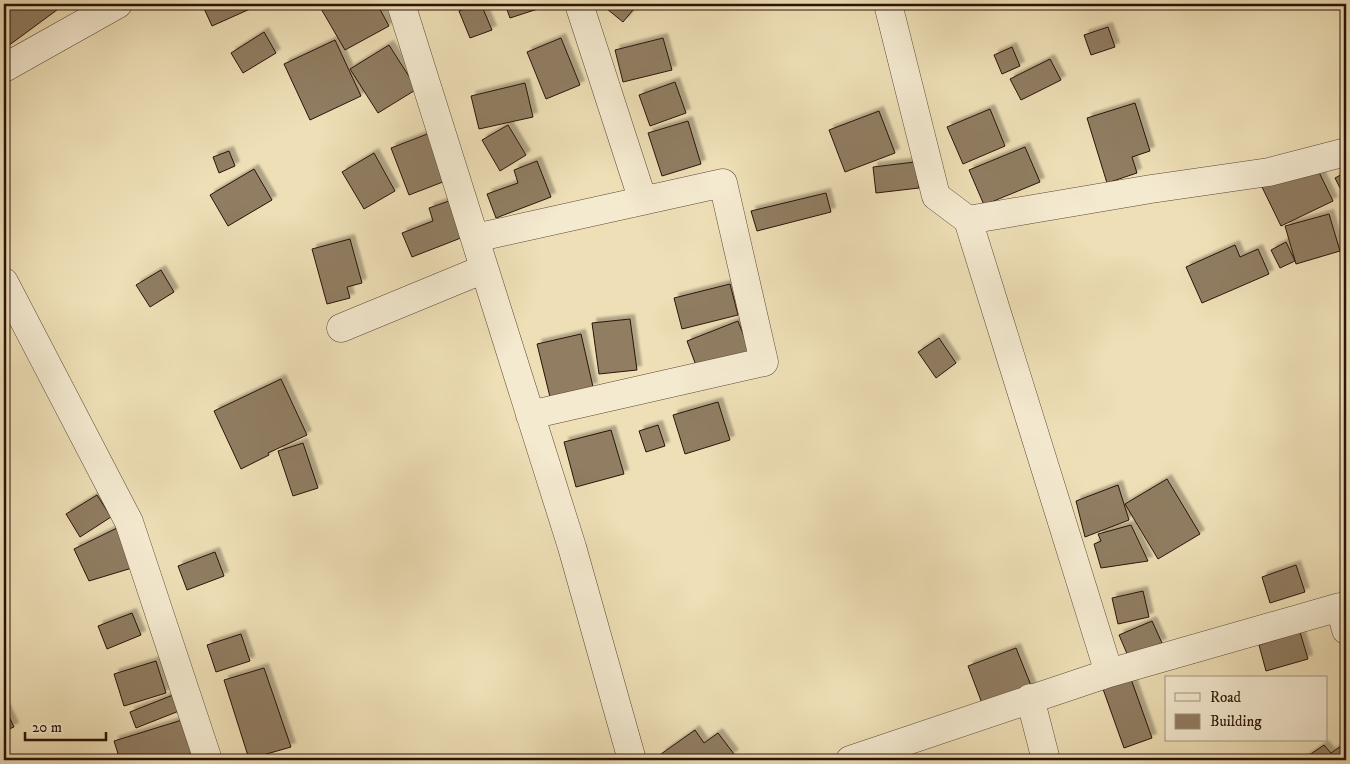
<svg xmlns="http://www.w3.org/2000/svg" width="1350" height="764" font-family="'IM FELL DW Pica',serif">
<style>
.building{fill:#907d62;stroke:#2a1307;filter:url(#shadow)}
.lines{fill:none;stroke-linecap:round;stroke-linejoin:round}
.minor-casing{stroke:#5b4633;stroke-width:29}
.minor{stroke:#f4ead0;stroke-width:28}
</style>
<defs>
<filter id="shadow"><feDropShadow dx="4.5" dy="-4.5" stdDeviation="1" flood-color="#0004"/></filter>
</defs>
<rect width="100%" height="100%" fill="#eedfb6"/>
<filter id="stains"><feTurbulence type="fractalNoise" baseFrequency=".004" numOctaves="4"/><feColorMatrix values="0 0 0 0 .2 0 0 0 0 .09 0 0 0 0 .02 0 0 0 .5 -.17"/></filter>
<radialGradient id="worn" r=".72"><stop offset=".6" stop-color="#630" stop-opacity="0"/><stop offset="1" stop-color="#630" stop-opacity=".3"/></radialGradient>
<path class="building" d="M 4,4 L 65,4 L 8,46 L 4,40 Z
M 202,4 L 248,4 L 250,9 L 212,26 Z
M 325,4 L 377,4 L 389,26 L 345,50 L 320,7 Z
M 476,4 L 481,4 L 492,30 L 470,38 L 459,11 Z
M 505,4 L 550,4 L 550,5 L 510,18 Z
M 611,4 L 638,4 L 623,22 L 607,9 Z
M 1108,27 L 1115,47 L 1091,55 L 1084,35 Z
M 264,32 L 276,53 L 243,73 L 231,53 Z
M 561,38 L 580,85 L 546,99 L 527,52 Z
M 663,38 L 672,70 L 623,82 L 615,50 Z
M 335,40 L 361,96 L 310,120 L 284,64 Z
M 389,45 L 417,89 L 378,113 L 350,69 Z
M 1012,47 L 1020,66 L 1002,74 L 994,55 Z
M 1050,59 L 1061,80 L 1021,100 L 1010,79 Z
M 675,82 L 686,113 L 650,126 L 639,95 Z
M 525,83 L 533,117 L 479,129 L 471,96 Z
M 1135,103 L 1150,151 L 1132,157 L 1137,173 L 1107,183 L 1087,118 Z
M 990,109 L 1005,146 L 963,164 L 947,127 Z
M 879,111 L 895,153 L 845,172 L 829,130 Z
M 688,121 L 701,164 L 662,176 L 648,133 Z
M 508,125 L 526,155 L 500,171 L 482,140 Z
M 430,133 L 448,180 L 409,195 L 391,148 Z
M 1025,147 L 1040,182 L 984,205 L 969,170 Z
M 229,151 L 235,166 L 219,173 L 213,157 Z
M 374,153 L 395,191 L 364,209 L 342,172 Z
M 537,161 L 551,197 L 496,218 L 487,194 L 518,183 L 514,170 Z
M 915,162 L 919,188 L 876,193 L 873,167 Z
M 1314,162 L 1333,201 L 1281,226 L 1262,187 Z
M 254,169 L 272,200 L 228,226 L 210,195 Z
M 1346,172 L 1346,200 L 1335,178 Z
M 826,193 L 831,212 L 757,231 L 751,211 Z
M 452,200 L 466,236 L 412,257 L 402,233 L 433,221 L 429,208 Z
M 1329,214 L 1340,251 L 1296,264 L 1285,226 Z
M 350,239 L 362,283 L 347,287 L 350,298 L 327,304 L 312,249 Z
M 1286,242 L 1295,261 L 1280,268 L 1271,250 Z
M 1235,245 L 1240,257 L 1258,249 L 1269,274 L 1202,303 L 1186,267 Z
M 161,270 L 174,292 L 150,307 L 136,285 Z
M 730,284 L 738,315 L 682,329 L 674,298 Z
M 630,319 L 637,370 L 599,374 L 592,323 Z
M 738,321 L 750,352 L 698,371 L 687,341 Z
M 581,334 L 593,387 L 550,397 L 537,344 Z
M 939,338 L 956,363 L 936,378 L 918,352 Z
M 281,379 L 307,435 L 268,453 L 269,455 L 241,469 L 214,411 Z
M 718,402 L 730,440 L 685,454 L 673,415 Z
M 658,425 L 665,446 L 646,452 L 639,431 Z
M 611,430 L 624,474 L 576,487 L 564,442 Z
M 303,443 L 318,488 L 293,496 L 278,451 Z
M 1167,479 L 1200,534 L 1158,559 L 1125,504 Z
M 1118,485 L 1129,520 L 1085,537 L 1076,501 Z
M 97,495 L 111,517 L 80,537 L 66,514 Z
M 1131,525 L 1148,561 L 1101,568 L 1094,544 L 1101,541 L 1098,534 Z
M 117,528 L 132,568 L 89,581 L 74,549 Z
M 215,552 L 224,576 L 187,590 L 178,566 Z
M 1296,565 L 1305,592 L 1270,603 L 1262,577 Z
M 1143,591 L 1149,617 L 1118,624 L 1112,598 Z
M 132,613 L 141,635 L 107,649 L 98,626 Z
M 1152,621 L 1162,643 L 1128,656 L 1119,635 Z
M 1300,632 L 1308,659 L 1266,671 L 1259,645 Z
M 241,634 L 250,661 L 216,672 L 207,645 Z
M 1016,648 L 1032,688 L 983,706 L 968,666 Z
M 156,661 L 166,693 L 124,706 L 114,674 Z
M 264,668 L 291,747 L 249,759 L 224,680 Z
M 1131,679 L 1152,738 L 1124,748 L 1103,689 Z
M 173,695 L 179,711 L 136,728 L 130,712 Z
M 4,706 L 14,727 L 4,731 Z
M 182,720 L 195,760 L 120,760 L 114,741 Z
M 695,730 L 704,743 L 718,733 L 734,754 L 725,760 L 665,760 L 661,754 Z
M 1344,744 L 1346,747 L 1346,760 L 1302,760 L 1324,745 L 1331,753 Z"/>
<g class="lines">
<g class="minor-casing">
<path id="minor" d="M 401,4 L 572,547 L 632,760
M 579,4 L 643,201
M 888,4 L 936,196 L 968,220 L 1151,189 L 1269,172 L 1346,152
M 4,68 L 118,4
M 968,220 L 1109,673
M 475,238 L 723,183 L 764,362 L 530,415
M 4,282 L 129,522 L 208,760
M 341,328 L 484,269
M 1030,698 L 1046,760
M 850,760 L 1109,673 L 1340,607 L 1346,630"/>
</g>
<use href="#minor" class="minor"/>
</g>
<rect width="1350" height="764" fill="none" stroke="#eedfb6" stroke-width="20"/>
<rect x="5" y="5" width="1340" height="754" fill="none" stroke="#2a1307" stroke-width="2.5"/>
<rect x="10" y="10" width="1330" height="744" fill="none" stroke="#2a1307"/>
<rect x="1165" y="676" width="162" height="65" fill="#f4ead0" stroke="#a39480"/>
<rect x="1175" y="693" width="25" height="8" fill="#f4ead0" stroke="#a39480"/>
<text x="1210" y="702" font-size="15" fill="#2a1307">Road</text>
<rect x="1175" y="714" width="25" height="15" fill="#907d62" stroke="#a39480"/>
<text x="1210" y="726" font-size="15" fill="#2a1307">Building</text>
<path d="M25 732v8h81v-8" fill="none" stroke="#2a1307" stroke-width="2.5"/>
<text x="32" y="732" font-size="15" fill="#2a1307" stroke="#f4ead0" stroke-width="4" paint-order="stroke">20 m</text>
<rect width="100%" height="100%" filter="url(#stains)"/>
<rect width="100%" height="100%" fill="url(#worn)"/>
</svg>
